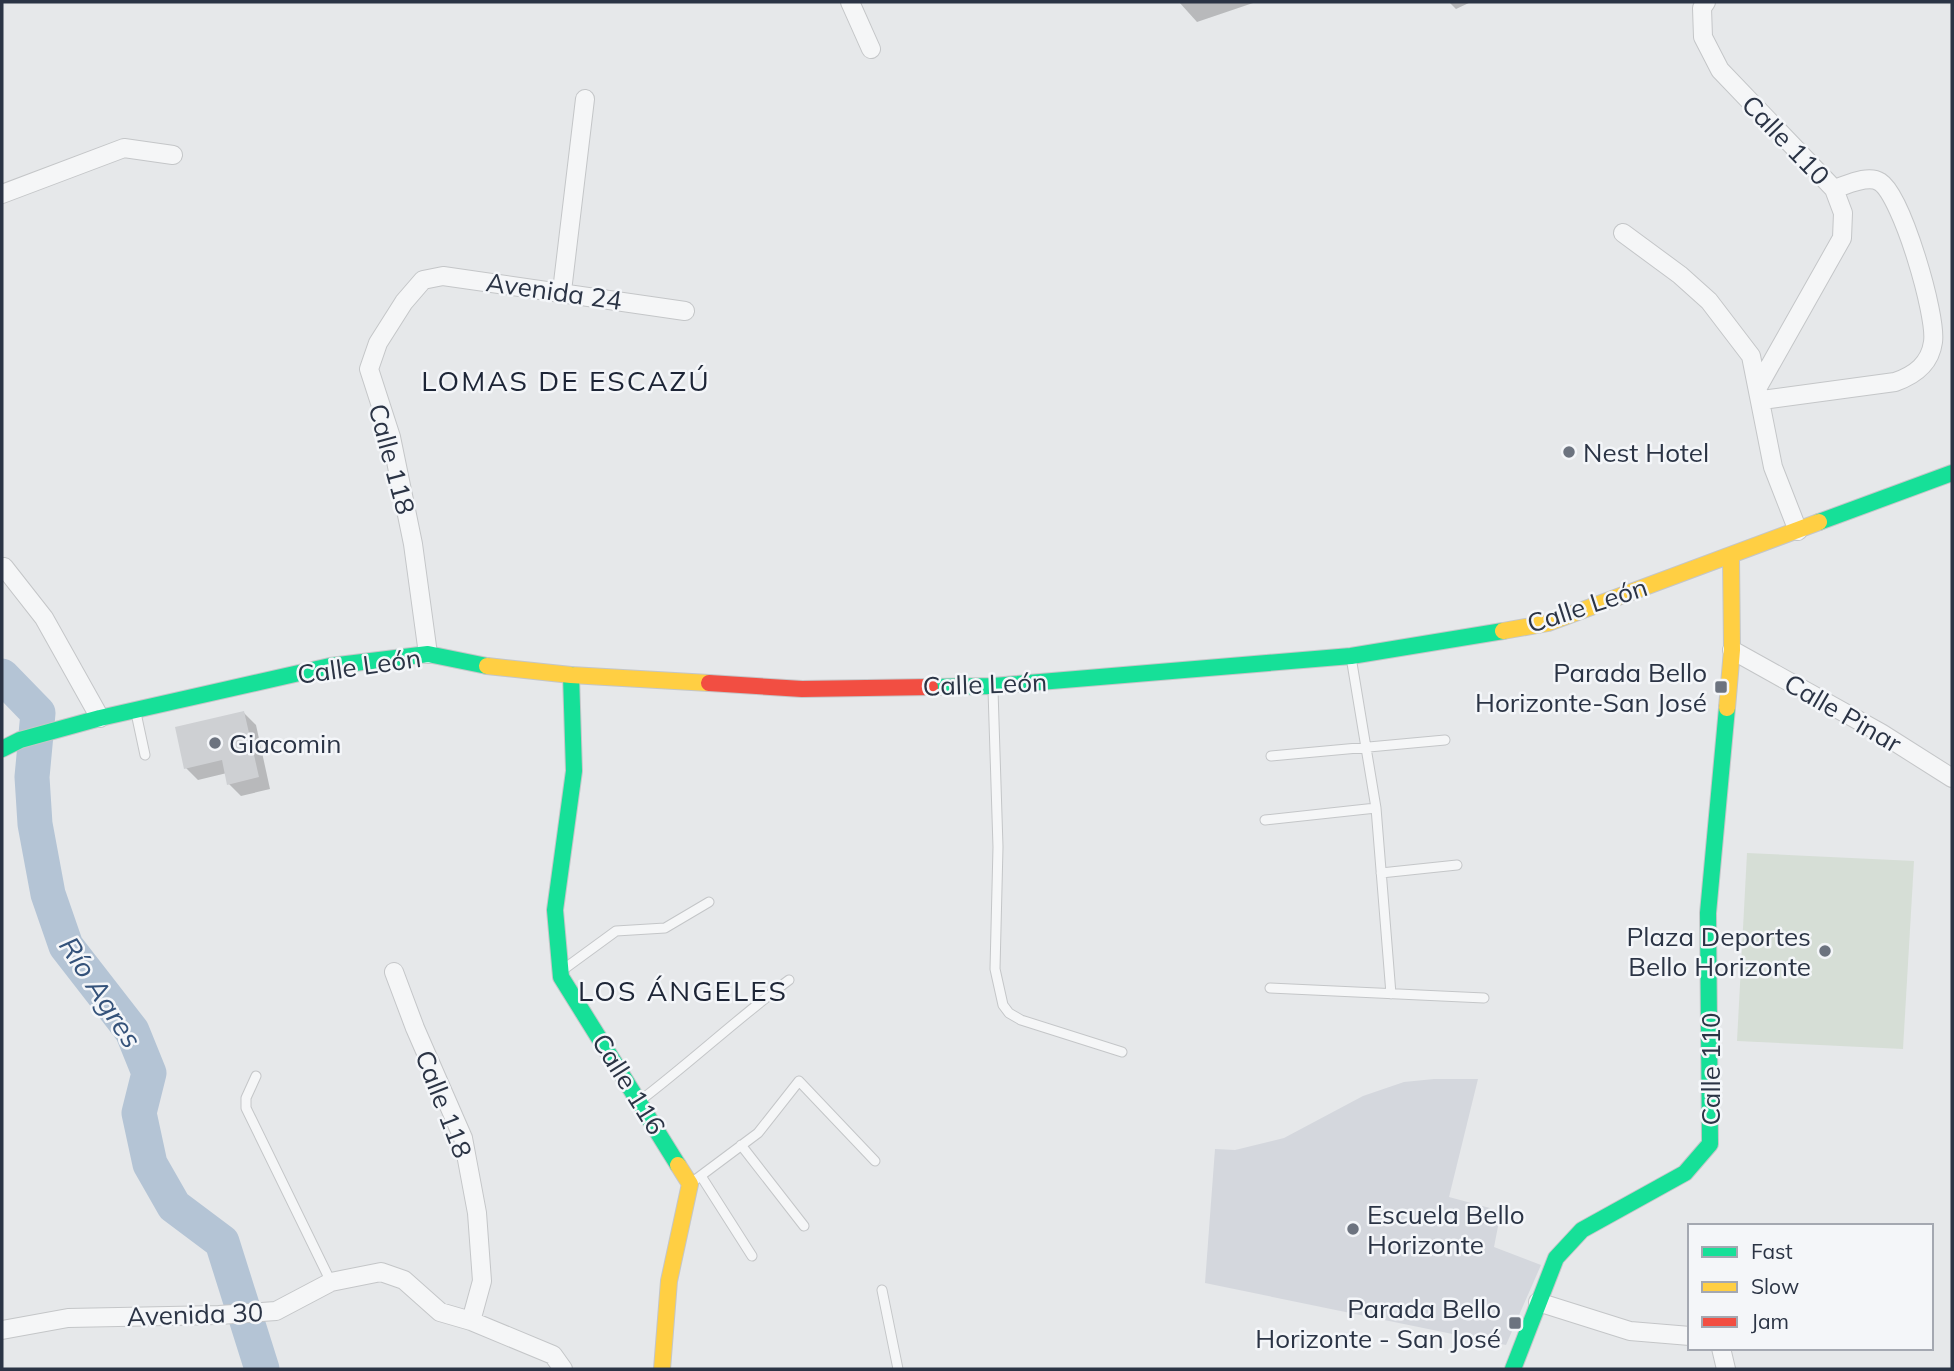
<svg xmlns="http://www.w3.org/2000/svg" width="1954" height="1371" font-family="Mulish,sans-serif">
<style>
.built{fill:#d4d7dd}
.green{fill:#d6ded6}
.shadow{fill:#0003}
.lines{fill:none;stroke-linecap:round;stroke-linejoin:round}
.river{stroke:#b4c4d5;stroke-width:35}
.building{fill:#ced0d3}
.lane-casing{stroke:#c4c6c8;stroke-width:11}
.street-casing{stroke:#c4c6c8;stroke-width:20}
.fast-casing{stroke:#c4c6c8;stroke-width:18}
.slow-casing{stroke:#c4c6c8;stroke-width:18}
.jam-casing{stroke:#c4c6c8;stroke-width:18}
.lane{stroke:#f5f6f7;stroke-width:9}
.street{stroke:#f5f6f7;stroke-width:18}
.fast{stroke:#16e098;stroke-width:16}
.slow{stroke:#ffcf43;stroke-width:16}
.jam{stroke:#f24e42;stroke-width:16}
.poi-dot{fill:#6c737f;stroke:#f4f6f9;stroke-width:2.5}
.labels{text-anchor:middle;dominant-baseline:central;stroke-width:5;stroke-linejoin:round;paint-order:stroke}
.street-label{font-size:26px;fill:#2b3445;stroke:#f4f6f9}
.poi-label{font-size:26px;fill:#2b3445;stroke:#f4f6f9;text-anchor:start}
.neighbourhood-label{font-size:28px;letter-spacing:2px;fill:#1d2536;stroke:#f4f6f9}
.water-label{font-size:28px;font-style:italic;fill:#34527a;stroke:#f4f6f9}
</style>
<rect width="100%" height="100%" fill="#e6e8ea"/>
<path class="built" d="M 1434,1079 L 1478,1079 L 1449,1197 L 1501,1211 L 1494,1247 L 1541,1265 L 1506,1345 L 1205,1283 L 1215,1149 L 1235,1150 L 1284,1138 L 1363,1096 L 1404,1082 Z"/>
<path class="green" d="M 1747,853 L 1914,861 L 1903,1049 L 1737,1041 Z"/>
<path class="shadow" d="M 1179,2 L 1256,2 L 1197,22 Z
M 1449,2 L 1471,2 L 1456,9 Z
M 244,713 L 256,725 L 270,789 L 241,796 L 229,784 L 227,773 L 198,780 L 186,768 Z"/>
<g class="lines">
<path class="river" d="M 2,676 L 38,713 L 32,777 L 35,824 L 48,894 L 66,946 L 132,1031 L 149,1073 L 139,1113 L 150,1164 L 174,1206 L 222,1242 L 262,1369"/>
</g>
<path class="building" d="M 244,711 L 259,777 L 227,785 L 222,760 L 184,769 L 175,727 Z"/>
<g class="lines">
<g class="lane-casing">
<path id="lane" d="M 993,690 L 998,847 L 995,969 L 1003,1005 L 1009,1013 L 1021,1020 L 1122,1052
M 136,713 L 145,755
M 1271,756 L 1445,740
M 1376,808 L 1391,994
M 1265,820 L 1376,808 L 1351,657
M 1381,873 L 1457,865
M 564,969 L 616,931 L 665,928 L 709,902
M 1270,988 L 1484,998
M 256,1076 L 246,1098 L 246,1108 L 331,1282
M 641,1100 C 692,1061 738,1018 789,980
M 741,1145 L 804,1226
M 701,1176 L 752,1256
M 691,1183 L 758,1133 L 799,1081 L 875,1161
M 882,1290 L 898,1369"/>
</g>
<g class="street-casing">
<path id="street" d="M 850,2 L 871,49
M 1706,2 L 1702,8 L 1703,37 L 1720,70 L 1834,189 L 1843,213 L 1842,238 L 1759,385
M 2,194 L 124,148 L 173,155
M 1623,233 L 1680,275 L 1709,301 L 1751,356 L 1773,467 L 1798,531
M 562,291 L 585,99
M 1762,400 L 1895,382 C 1915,375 1930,364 1933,342 C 1937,316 1902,196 1880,182 C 1868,174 1847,185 1834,189
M 4,567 L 44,618 L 100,718
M 1732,650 L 1881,733 L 1952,778
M 428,654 L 413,544 L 391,437 L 369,369 L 378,343 L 404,302 L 423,280 L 443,276 L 685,311
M 394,972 L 415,1028 L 463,1138 L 477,1213 L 482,1281 L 471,1321
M 1538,1302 L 1630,1331 L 1690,1336
M 2,1330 L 68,1318 L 219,1315 L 276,1311 L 331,1282 L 381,1272 L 404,1280 L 440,1312 L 471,1321 L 553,1355 L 563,1369
M 1721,1348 L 1726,1369"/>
</g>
<g class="fast-casing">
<path id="fast" d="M 1819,522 L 1952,473
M 571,675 L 574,771 L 555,910 L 561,977 L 678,1165
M 930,687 L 993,686 L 1351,656 L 1503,631
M 2,749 L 20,740 L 100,718 L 330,666 L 428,654 L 487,666
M 1513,1369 L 1556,1258 L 1582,1230 L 1685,1173 L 1710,1144 L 1708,913 L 1727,708"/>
</g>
<g class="slow-casing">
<path id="slow" d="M 1503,631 L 1548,623 L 1819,522
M 487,666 L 571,675 L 709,683
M 1727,708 L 1732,650 L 1731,557
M 662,1369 L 669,1281 L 690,1184 L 678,1165"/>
</g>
<g class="jam-casing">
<path id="jam" d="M 709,683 L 802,689 L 930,687"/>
</g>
<use href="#lane" class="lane"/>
<use href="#street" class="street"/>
<use href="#fast" class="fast"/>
<use href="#slow" class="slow"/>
<use href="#jam" class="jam"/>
</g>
<g class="poi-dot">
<circle cx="1569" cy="452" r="7"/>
<rect x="1714" y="680" width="14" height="14" rx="3.5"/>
<circle cx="215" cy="743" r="7"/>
<circle cx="1825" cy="951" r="7"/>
<circle cx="1353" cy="1229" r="7"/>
<rect x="1508" y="1316" width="14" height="14" rx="3.5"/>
</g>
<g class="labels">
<g class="street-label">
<text transform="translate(1786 140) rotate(46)">Calle 110</text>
<text transform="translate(554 291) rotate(8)">Avenida 24</text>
<text transform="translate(392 459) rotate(75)">Calle 118</text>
<text transform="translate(1587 605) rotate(-18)">Calle León</text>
<text transform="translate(359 666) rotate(-8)">Calle León</text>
<text transform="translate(985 684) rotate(-2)">Calle León</text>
<text transform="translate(1843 713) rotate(30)">Calle Pinar</text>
<text transform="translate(1710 1069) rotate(-90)">Calle 110</text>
<text transform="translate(629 1084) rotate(58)">Calle 116</text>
<text transform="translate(444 1104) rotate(69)">Calle 118</text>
<text transform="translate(195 1314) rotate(-2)">Avenida 30</text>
</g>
<g class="poi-label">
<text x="1583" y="452">Nest Hotel</text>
<text x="1707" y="672" text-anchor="end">Parada Bello<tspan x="1707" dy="30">Horizonte-San José</tspan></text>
<text x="229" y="743">Giacomin</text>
<text x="1811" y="936" text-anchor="end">Plaza Deportes<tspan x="1811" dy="30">Bello Horizonte</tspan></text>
<text x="1367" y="1214">Escuela Bello<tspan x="1367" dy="30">Horizonte</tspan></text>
<text x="1501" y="1308" text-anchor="end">Parada Bello<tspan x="1501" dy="30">Horizonte - San José</tspan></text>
</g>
<g class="neighbourhood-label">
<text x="566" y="380">LOMAS DE ESCAZÚ</text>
<text x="683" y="990">LOS ÁNGELES</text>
</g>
<g class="water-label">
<text transform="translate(101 992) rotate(57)">Río Agres</text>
</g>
</g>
<rect width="1954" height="1371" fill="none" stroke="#2b3445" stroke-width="7"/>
<rect x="1688" y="1224" width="245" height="126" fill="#f4f6f9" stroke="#a4a8b1" stroke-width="2"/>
<rect x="1702" y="1247" width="35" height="10" fill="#16e098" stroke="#a4a8b1" stroke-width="2"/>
<text x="1751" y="1259" font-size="21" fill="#2b3445">Fast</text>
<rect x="1702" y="1282" width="35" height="10" fill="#ffcf43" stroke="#a4a8b1" stroke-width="2"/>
<text x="1751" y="1294" font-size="21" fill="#2b3445">Slow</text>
<rect x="1702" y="1317" width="35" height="10" fill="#f24e42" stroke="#a4a8b1" stroke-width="2"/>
<text x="1751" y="1329" font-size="21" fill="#2b3445">Jam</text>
</svg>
